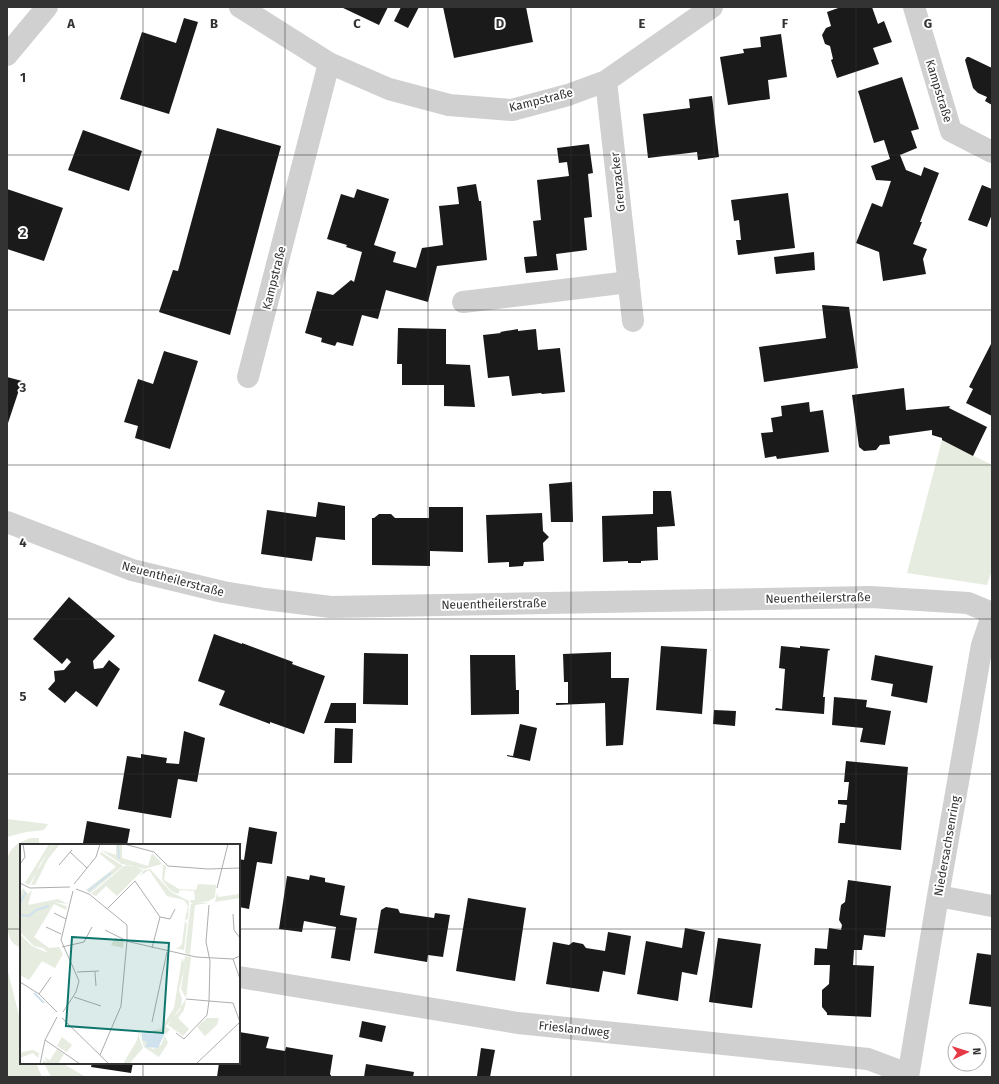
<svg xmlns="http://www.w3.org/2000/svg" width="999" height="1084" font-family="'Fira Sans',sans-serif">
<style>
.green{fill:#e6ecdf}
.building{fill:#1a1a1a}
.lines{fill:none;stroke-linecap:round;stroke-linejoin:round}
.street{stroke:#d0d0d0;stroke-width:22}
.grid{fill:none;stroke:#333;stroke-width:1;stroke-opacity:0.55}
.labels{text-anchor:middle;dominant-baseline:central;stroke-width:4;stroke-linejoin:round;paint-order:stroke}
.street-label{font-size:12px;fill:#333;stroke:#fff}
.inset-river{fill:none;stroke:#cfe2ee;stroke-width:2}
.inset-road{fill:none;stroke:#adadad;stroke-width:1}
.view{fill:#0f766e;fill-opacity:0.15;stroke:#0f766e;stroke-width:2}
.inset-edge{fill:none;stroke:#333;stroke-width:2}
.grid-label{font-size:13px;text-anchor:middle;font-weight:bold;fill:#333;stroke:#fff;stroke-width:4;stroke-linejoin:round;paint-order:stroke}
</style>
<rect width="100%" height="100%" fill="#fff"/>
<path class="green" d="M 942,440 L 992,465 L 992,570 L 987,585 L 907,573 Z
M 7,819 L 48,824 L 44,830 L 26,832 L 7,837 Z
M 31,838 L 39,838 L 39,845 L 21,845 L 21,948 C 17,946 13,944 11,940 C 4,930 7,874 7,859 C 11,846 19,842 31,838 Z
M 7,968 L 21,1023 L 21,1063 L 36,1063 L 42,1077 L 8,1077 L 7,1075 Z
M 44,1063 L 62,1063 L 86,1077 L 51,1077 Z"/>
<path class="building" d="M 341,7 L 388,7 L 379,25 Z
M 401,7 L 419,7 L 408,28 L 394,21 Z
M 443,7 L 526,7 L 533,42 L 454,58 Z
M 841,7 L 872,7 L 878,24 L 884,21 L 892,42 L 873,48 L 879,64 L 837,78 L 831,60 L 833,59 L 830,46 L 825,44 L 822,35 L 826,28 L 831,26 L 827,12 Z
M 184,18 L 198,22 L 169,114 L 120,99 L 142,32 L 176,43 Z
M 781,34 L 787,77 L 768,80 L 770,99 L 728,105 L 720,57 L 744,53 L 743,49 L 761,47 L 760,37 Z
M 967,57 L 969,57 L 992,68 L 992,105 L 985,101 L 987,97 L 978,93 L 973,88 L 965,60 Z
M 902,77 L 919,129 L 911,131 L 917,148 L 900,155 L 906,170 L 921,176 L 924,167 L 939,173 L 920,222 L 922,222 L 913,244 L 927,249 L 923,259 L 926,274 L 883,281 L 879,252 L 856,243 L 872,203 L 882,207 L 891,181 L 876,180 L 871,166 L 890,159 L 884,140 L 874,143 L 858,91 Z
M 712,96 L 719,157 L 698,160 L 697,152 L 648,158 L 643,114 L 690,108 L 689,99 Z
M 217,128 L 281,146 L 230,335 L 159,312 L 173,270 L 178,271 Z
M 83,130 L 142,151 L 129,191 L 68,170 Z
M 589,144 L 593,173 L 588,174 L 592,217 L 584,218 L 587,250 L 556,254 L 558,270 L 526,273 L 524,257 L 537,256 L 533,221 L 541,220 L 537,180 L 569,176 L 567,162 L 559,163 L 557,148 Z
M 476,184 L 479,201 L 481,201 L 487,260 L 437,266 L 428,302 L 386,290 L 378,319 L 362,315 L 353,346 L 337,342 L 335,346 L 321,342 L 322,338 L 305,333 L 317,291 L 333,295 L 351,280 L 354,282 L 362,252 L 346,247 L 347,245 L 327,239 L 341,194 L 354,198 L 357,189 L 389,199 L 374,245 L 396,252 L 393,262 L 416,268 L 422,248 L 443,245 L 439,206 L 459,204 L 457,187 Z
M 982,185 L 992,189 L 992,214 L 987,227 L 968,220 Z
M 7,189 L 63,208 L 44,261 L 7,249 Z
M 788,193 L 795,248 L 738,255 L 736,240 L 741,240 L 739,220 L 734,221 L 731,200 Z
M 814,252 L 815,270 L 776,274 L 774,257 Z
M 822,305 L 849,307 L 858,368 L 764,382 L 759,347 L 826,338 Z
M 398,328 L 446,329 L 446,364 L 470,365 L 475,407 L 444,406 L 444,385 L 402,385 L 402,364 L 397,364 Z
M 518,329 L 518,331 L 536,329 L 538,350 L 560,348 L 565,392 L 542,394 L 541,393 L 512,396 L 509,376 L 488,378 L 483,335 L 501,333 L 500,332 Z
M 992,342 L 992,416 L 966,403 L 973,389 L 969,387 Z
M 164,351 L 198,361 L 170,449 L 135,438 L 138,426 L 124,422 L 138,379 L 153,384 Z
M 7,377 L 22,381 L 8,423 L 7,423 Z
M 904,388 L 906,410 L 950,406 L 949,408 L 987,427 L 973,456 L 942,440 L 942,438 L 932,435 L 932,430 L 889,436 L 890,444 L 880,445 L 876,450 L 864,451 L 859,447 L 852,395 Z
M 809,402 L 810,412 L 823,410 L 829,452 L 777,459 L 776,456 L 765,458 L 761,433 L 773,432 L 771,418 L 782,416 L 781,406 Z
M 572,482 L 573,522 L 551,522 L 549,484 Z
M 653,491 L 671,491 L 675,526 L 657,527 L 658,560 L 641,561 L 641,563 L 628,563 L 628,561 L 603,562 L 602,516 L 653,514 Z
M 318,502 L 345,506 L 345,540 L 316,537 L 312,561 L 261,554 L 267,510 L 316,517 Z
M 429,507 L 463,507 L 463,552 L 430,551 L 430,566 L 372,565 L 372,518 L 374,518 L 379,514 L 391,514 L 395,518 L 429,518 Z
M 542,513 L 543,531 L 549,537 L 543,543 L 544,561 L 524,562 L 523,566 L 509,567 L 509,562 L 488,563 L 486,515 Z
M 69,597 L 115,636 L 93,661 L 94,669 L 103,668 L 109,660 L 120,669 L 97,707 L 76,691 L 65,703 L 48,689 L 55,681 L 54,671 L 64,670 L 71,662 L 67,658 L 62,664 L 33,639 Z
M 214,634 L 242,644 L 242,643 L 293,662 L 292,664 L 325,676 L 304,734 L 270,722 L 270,724 L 219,705 L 225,691 L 198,681 Z
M 661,646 L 707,649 L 702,714 L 656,710 Z
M 781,646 L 800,648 L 800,646 L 830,649 L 829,651 L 828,650 L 823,697 L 825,697 L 824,714 L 775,710 L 776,708 L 782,709 L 785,669 L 779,668 Z
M 611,652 L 611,678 L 629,678 L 623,745 L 606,746 L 605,703 L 556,705 L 556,703 L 568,703 L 568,682 L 564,682 L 563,654 Z
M 364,653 L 408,654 L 408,705 L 363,704 Z
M 470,655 L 515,655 L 516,690 L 519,690 L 519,714 L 471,715 Z
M 875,655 L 933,666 L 927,703 L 891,696 L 893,684 L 871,680 Z
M 834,697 L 867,700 L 866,707 L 891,711 L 885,745 L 860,742 L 863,728 L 832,725 Z
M 331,703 L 356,703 L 356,723 L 324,723 Z
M 714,710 L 736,711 L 735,726 L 713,724 Z
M 520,724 L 537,728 L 530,761 L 507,756 L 507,755 L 513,756 Z
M 335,728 L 353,729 L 352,763 L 334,763 Z
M 184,731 L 205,738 L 197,782 L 178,779 L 171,818 L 118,809 L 127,756 L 141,758 L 141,754 L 167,758 L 166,763 L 179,764 Z
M 846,761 L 908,767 L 901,850 L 838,843 L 840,823 L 845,823 L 847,805 L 838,804 L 838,800 L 847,800 L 849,782 L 844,782 Z
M 87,821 L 130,829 L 127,845 L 90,845 L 83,843 Z
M 249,827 L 277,832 L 272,864 L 257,862 L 249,909 L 239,907 L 239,859 L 244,860 Z
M 310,875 L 325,878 L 325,882 L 345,886 L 340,915 L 357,918 L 350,961 L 331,958 L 336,927 L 304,921 L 302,932 L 279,929 L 287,876 L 309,880 Z
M 848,880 L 891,886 L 885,937 L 864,935 L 862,950 L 854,950 L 853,965 L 874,966 L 871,1017 L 827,1015 L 827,1013 L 822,1007 L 822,990 L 829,984 L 830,965 L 814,965 L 815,948 L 827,949 L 829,928 L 841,930 L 842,925 L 839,920 L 841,905 L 845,902 Z
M 468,898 L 526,908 L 515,981 L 456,971 Z
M 386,907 L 398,909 L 400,913 L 434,918 L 435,913 L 450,915 L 443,957 L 428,955 L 427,962 L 374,953 L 381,910 Z
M 685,928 L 705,932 L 697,975 L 682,972 L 678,1001 L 637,994 L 646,941 L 682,948 Z
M 608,932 L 631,936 L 625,975 L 603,971 L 599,992 L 546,984 L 553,942 L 569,945 L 573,942 L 583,944 L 586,948 L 605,951 Z
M 718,938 L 761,944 L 752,1008 L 709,1002 Z
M 977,953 L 992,955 L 992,1007 L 969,1004 Z
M 362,1021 L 386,1026 L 382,1042 L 359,1037 Z
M 239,1032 L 269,1037 L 266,1048 L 285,1051 L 286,1047 L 333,1055 L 330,1074 L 332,1077 L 217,1077 L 219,1063 L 239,1063 Z
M 481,1048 L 495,1050 L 490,1077 L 477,1076 Z
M 92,1063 L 133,1063 L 131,1073 L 91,1067 Z
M 366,1064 L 414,1072 L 413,1077 L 364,1077 Z"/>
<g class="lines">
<path class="street" d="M 240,7 L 329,63 L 389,89 L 449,105 L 512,110 L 568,95 L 606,81 L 712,7
M 914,7 L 951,131 L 992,152
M 7,55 L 47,7
M 606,81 L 633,321
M 463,302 L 629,282
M 248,377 L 329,63
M 7,522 L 132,570 L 223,592 L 265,599 L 331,607 L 871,597 L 968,603 L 992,613
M 938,896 L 992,906
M 239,977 L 518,1023 L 868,1059 L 908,1074
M 908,1077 L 938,896 L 982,645 L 992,616"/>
</g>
<path class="grid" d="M 143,7 L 143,845M 285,7 L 285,1077M 428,7 L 428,1077M 571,7 L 571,1077M 714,7 L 714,1077M 856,7 L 856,1077M 7,155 L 992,155M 7,310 L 992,310M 7,465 L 992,465M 7,619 L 992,619M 7,774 L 992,774M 7,929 L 21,929M 239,929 L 992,929M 143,1063 L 143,1077"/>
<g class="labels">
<g class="street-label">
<text transform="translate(939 91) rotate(73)">Kampstraße</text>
<text transform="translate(541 100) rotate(-14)">Kampstraße</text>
<text transform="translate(618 182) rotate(-96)">Grenzacker</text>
<text transform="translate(274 278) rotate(-76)">Kampstraße</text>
<text transform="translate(173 579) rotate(15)">Neuentheilerstraße</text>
<text transform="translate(818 598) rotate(-1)">Neuentheilerstraße</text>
<text transform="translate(494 604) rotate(-1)">Neuentheilerstraße</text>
<text transform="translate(947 846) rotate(-80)">Niedersachsenring</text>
<text transform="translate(574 1029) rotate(6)">Frieslandweg</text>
</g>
</g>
<g transform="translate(20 844)">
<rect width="220" height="220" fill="#fff"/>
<path d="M 29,0 L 33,0 L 9,41 L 5,39 ZM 34,0 L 40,0 L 28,15 L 15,41 L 11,41 L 20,20 ZM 96,0 L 102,1 L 102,14 L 128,22 L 132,9 L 142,20 L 124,25 L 102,20 L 81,6 L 96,11 ZM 81,8 L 103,22 L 70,49 L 66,46 L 96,23 L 80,10 ZM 110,21 L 123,26 L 97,52 L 86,42 L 76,52 L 71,50 L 104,22 ZM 143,21 L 146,22 L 144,36 L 159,45 L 176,46 L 178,40 L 196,41 L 195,53 L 189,57 L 171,59 L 170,56 L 175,56 L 174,47 L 160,46 L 158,50 L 151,47 L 142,36 ZM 130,25 L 151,48 L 169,57 L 168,75 L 165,76 L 168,62 L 164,56 L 147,52 L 129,26 L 120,32 L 124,26 ZM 3,44 L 8,50 L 12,46 L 8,61 L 38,55 L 48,60 L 33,58 L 47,62 L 46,66 L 34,60 L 14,93 L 29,104 L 39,103 L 43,110 L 35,124 L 22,117 L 9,136 L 0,131 L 0,90 L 12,102 L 28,109 L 23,104 L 14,102 L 0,88 L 0,51 ZM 197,49 L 198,53 L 220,50 L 220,54 L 195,58 ZM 177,58 L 189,59 L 175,61 L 170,111 L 165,109 L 168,82 L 171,60 ZM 165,77 L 167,80 L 164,106 L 155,104 L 160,103 L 162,99 ZM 95,94 L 104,97 L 103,104 L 91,101 ZM 165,112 L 171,113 L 166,154 L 161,145 L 164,126 L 159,146 L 162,155 L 160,166 L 145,183 L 141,185 L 131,187 L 141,184 L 154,164 L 162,114 L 164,118 ZM 166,155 L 164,166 L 158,174 L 169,185 L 163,192 L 148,181 ZM 187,174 L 199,174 L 197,181 L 185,192 L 177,183 ZM 120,183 L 119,193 L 123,204 L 109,220 L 103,220 L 117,196 ZM 146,183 L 150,185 L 145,192 L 148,199 L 139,213 L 124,203 L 120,190 ZM 143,187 L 146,189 L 141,201 L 133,205 L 125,201 L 127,198 L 121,195 L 122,191 ZM 42,193 L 52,201 L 47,208 L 37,202 ZM 37,205 L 44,210 L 38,220 L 23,220 L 23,216 L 27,218 L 24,213 L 30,216 ZM 13,206 L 19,209 L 18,214 L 13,209 L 0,214 L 2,208 Z" fill="#e6ecdf" fill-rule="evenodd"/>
<path d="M 146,187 L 138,204 L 125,203 L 127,198 L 122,196 L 122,189 L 138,190 Z" fill="#cfe2ee"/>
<path class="inset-river" d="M 98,1 L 99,15M 68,47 L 91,29M 0,59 L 6,48M 0,71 L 9,72 L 16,66 L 29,62M 14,149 L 24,159"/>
<path class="inset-road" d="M 104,0 L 134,8 L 148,22 L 188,25 L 220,24M 50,8 L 67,24M 0,20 L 5,13 L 3,0M 39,21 L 52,6M 0,39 L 10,44 L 50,43M 54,40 L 76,13 L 80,0M 197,44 L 208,0M 56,45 L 69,50 L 107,81 L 107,97 L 110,98 L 176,113 L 213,115 L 220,112M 189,61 L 186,98 L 190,117 L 189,157 L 213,159 L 220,178M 88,64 L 115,37 L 140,73 L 132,104M 34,69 L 46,75M 213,70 L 214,86 L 220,94M 140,73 L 150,75 L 155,65M 26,83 L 41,90M 42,103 L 64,98 L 72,83M 213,115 L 220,135M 57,128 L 79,127M 75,128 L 76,142M 0,138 L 19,150 L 37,168M 19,150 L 31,133M 54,153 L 81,162M 43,168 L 56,148 L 59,137 L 41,96 L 53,47M 42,174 L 89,220M 132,178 L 147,108M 156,189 L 164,195 L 187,171 L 189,157 L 166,155M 25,196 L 60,220M 80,211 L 101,162 L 107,97 L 85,86M 20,220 L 25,196 L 37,173M 176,220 L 220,178"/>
<path class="view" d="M 52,93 L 149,99 L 143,189 L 46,182 Z"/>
<rect width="220" height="220" class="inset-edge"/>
</g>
<g class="grid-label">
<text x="71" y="28">A</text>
<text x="214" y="28">B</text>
<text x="357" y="28">C</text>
<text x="500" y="28">D</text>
<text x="642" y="28">E</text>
<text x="785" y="28">F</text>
<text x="928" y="28">G</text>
<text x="23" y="82">1</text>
<text x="23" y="237">2</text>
<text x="23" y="392">3</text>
<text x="23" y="547">4</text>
<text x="23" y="701">5</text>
</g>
<rect width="999" height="1084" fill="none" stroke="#333333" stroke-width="16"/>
<g transform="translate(967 1052) rotate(86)"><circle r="19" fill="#ffffff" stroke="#adadad"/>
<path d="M0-3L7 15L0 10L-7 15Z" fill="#e63946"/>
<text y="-6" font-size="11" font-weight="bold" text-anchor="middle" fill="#333333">N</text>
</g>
</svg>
